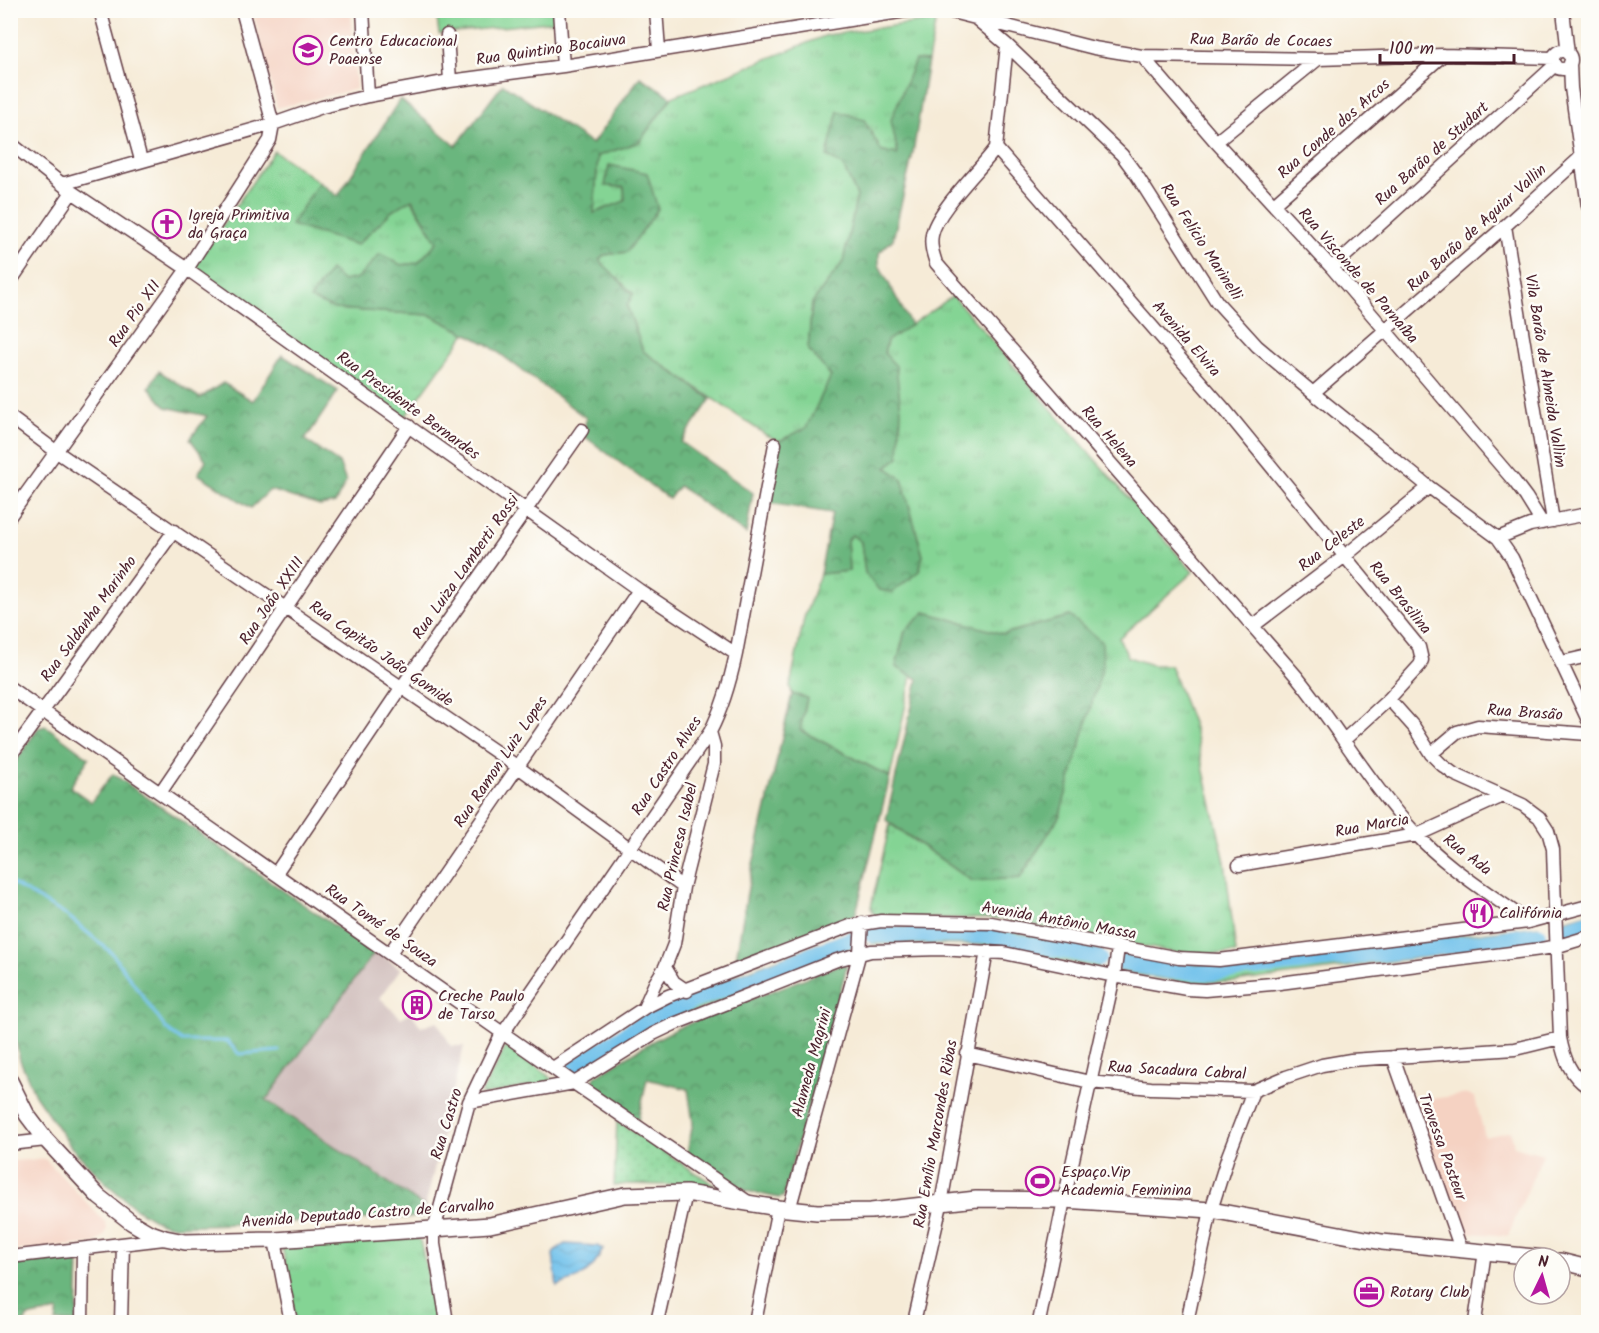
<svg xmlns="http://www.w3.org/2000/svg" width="1599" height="1333" font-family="Kalam,sans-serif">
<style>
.built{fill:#f5d2c2}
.industrial{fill:#d1bfbd}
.grass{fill:url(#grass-tufts);stroke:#677a60;stroke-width:1.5}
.forest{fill:url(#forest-crowns);stroke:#5a6a54;stroke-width:1.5}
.park{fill:url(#park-dots);stroke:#677a60;stroke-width:1.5}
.garden{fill:#84d494;stroke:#677a60;stroke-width:1.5}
.water{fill:url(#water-waves);stroke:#5c708b;stroke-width:1.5}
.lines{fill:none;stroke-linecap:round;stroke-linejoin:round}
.stream{stroke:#6fc1eb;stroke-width:3}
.river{stroke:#6fc1eb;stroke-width:16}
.minor-casing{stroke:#643e45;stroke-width:15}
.major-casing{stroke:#643e45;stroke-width:18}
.minor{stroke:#fff;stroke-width:12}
.major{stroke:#fff;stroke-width:15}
.labels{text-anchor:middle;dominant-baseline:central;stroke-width:5;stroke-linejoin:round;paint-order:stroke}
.poi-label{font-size:16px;fill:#4a1f2b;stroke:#fdfcf7;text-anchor:start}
.street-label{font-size:16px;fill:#4a1f2b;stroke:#fdfcf7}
</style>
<defs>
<pattern id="grass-tufts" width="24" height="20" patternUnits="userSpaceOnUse" patternTransform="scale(1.5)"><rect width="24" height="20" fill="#84d494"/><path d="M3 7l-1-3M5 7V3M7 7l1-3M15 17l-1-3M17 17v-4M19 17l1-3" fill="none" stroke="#74b680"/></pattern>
<pattern id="forest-crowns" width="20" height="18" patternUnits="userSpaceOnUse" patternTransform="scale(1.5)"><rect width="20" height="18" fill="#6bb67e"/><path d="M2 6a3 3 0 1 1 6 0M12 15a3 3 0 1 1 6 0" fill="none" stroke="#5a9367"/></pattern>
<pattern id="park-dots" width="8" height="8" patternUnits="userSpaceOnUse" patternTransform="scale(1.5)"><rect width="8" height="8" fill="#84d494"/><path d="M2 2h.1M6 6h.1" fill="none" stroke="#74b680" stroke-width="1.8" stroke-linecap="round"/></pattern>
<pattern id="water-waves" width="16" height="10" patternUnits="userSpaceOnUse" patternTransform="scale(1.5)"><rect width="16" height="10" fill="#6fc1eb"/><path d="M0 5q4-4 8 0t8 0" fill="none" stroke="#62a5ca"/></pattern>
</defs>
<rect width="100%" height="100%" fill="#fdfcf7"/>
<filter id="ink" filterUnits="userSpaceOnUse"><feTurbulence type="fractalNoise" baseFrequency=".0167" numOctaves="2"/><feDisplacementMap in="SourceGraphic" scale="12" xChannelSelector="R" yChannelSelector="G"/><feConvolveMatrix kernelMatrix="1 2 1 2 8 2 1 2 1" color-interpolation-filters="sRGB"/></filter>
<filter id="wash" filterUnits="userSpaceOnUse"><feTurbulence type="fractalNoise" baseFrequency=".008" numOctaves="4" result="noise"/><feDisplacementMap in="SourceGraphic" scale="24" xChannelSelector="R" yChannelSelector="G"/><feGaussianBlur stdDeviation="1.35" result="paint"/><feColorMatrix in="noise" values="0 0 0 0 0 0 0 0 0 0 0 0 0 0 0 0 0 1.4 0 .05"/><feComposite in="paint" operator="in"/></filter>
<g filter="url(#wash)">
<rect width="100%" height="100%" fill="#f6ebd7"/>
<path class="built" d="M 253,11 L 351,11 L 356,89 L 277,108 Z
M 1469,1094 L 1475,1098 L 1485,1137 L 1511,1131 L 1514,1146 L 1543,1154 L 1508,1236 L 1460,1232 L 1415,1101 Z
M 45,1159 L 105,1222 L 107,1228 L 105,1235 L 95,1243 L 11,1251 L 11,1161 Z"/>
<path class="industrial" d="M 376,951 L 401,969 L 380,998 L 401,1018 L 411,1012 L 421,1027 L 437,1021 L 451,1046 L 464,1046 L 425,1207 L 266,1100 Z"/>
<path class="grass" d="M 936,20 L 928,61 L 915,60 L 899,154 L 882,152 L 864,120 L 843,166 L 857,196 L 843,262 L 812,303 L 808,349 L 831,376 L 806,429 L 779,441 L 766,435 L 643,351 L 627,306 L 633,294 L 598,260 L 604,255 L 627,252 L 624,186 L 625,201 L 594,213 L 598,156 L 639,142 L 672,97 L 827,35 Z
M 274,151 L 319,182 L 292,225 L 357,245 L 392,211 L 411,199 L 437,242 L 418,263 L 401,265 L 380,255 L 358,278 L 343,281 L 335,309 L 430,315 L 466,333 L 405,417 L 238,302 L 195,265 Z
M 953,296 L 1193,572 L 1119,638 L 1128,657 L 1152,665 L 1170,665 L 1194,728 L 1225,862 L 1236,953 L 1187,955 L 1002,919 L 879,917 L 872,912 L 871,907 L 890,824 L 972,881 L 1020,878 L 1060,815 L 1070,616 L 1003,634 L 925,612 L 905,631 L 896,667 L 912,676 L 890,777 L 800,730 L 807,698 L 792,694 L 790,686 L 804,618 L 820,574 L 849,571 L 847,540 L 852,535 L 861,542 L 865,573 L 923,556 L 902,479 L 886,467 L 884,354 L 887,341 Z
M 1588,913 L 1588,929 L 1563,936 L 1558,934 L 1557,922 Z
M 1538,926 L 1544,932 L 1541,942 L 1234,982 L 1187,983 L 1119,972 L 1123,954 L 1177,964 L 1217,964 Z
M 870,927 L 973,927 L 1007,930 L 1102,950 L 1105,958 L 1098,968 L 980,945 L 872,944 L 867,938 Z
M 850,932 C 855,938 854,943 850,950 L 666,1023 L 574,1077 L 565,1069 L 565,1066 L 643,1014 L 670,1000 Z
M 416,1237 L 420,1241 L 439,1322 L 296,1322 L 282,1246 Z"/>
<path class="forest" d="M 915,60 L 928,61 L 913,153 L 893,239 L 879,253 L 879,265 L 911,325 L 887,341 L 884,353 L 896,366 L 901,410 L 899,457 L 886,467 L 902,479 L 923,556 L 919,571 L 893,592 L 879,590 L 865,573 L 861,542 L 852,535 L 847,540 L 849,571 L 820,574 L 832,513 L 768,503 L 779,441 L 806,428 L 831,376 L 808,349 L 812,303 L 843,262 L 857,196 L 843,166 L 827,156 L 838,111 L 864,120 L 882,152 L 898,154 L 891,120 Z
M 640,77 L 672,97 L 639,142 L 598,156 L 594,213 L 625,201 L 624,187 L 605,186 L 609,165 L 647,173 L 658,209 L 627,252 L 604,255 L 599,260 L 633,294 L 627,306 L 643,351 L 711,399 L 681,442 L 753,493 L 746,534 L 679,486 L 669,499 L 584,436 L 586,418 L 487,344 L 430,315 L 335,309 L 310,299 L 330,270 L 343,281 L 358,278 L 380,254 L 401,265 L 418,263 L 437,242 L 412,199 L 392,211 L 357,245 L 291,225 L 319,182 L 338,196 L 400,99 L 456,146 L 503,84 L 592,144 Z
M 282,355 L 338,391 L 305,440 L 339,463 L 346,482 L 335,503 L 320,506 L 270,490 L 251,508 L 198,474 L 206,460 L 190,439 L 207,416 L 166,407 L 149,387 L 159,371 L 200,398 L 223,383 L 253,401 Z
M 925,612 L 1003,634 L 1070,616 L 1102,642 L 1103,665 L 1060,815 L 1020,878 L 972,881 L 886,820 L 918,679 L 896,667 L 905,631 Z
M 792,694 L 807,698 L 800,730 L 890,777 L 856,913 L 850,919 L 735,964 L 749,882 Z
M 46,726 L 89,758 L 70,787 L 91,802 L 113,774 L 374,953 L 266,1100 L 425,1207 L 423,1217 L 174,1226 L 158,1222 L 136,1209 L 107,1184 L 71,1147 L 35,1095 L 20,1060 L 10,1017 L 11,769 L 38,728 Z
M 841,964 L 847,966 L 783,1197 L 779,1198 L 747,1191 L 687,1153 L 693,1123 L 688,1089 L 647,1079 L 638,1120 L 594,1089 L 592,1083 L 596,1076 L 649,1043 L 678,1028 Z
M 79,1256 L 77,1322 L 56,1322 L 58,1311 L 27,1317 L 25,1322 L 11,1322 L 11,1263 Z"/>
<path class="park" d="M 506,1047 L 513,1048 L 555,1081 L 483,1095 L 481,1094 Z
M 617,1121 L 716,1186 L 627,1184 L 614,1186 Z"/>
<path class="garden" d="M 436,11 L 555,11 L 556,21 L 439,34 Z"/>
<path class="water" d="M 565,1244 L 597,1246 L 603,1249 C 592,1274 581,1277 557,1286 L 553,1254 L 557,1249 Z"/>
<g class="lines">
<path class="stream" d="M 10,882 L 69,917 L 112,953 L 166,1029 L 182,1041 L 227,1041 L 239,1054 L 279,1051"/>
<path class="river" d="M 1561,930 L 1588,921
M 872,935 L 987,936 L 1099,958
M 1123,963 L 1170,971 L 1210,973 L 1449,946 L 1538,934
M 575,1067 L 648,1019 L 849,940"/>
</g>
</g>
<g filter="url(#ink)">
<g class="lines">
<g class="minor-casing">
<path id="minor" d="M 100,10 L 141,160
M 363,10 L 368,96
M 559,10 L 563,66
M 656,10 L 659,50
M 944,10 L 1094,48 L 1142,56 L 1318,59 L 1443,55 L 1553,58
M 971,10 L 974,17 L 1007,45 L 1122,155 L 1136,174 L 1217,302 L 1257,346 L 1313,393 L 1429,487 L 1498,538 L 1512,558 L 1588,720
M 1563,10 L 1568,54
M 447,35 L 450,81
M1553 60a9 9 0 1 1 18 0a9 9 0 1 1-18 0Z
M 1142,56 L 1216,142 L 1332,268 L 1514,481 L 1526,497 L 1542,523
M 1570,63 L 1571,88 L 1588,206
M 1216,142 L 1318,59
M 10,143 L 72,192 L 187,269 L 639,590 L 736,654
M 996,148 C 980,170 936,211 932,235 C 930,245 933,254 936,263 L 1297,677 C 1338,728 1371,786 1416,834 C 1448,869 1491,894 1528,922
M 996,148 L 1226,411 L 1419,647 L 1422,660 L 1420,665 L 1389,699 L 1344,740
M 996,148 L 1007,45
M 62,184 L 273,124 L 322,107 L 368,96 L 450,81 L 563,66 L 912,10
M 1274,204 L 1443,55
M 1505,226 L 1553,521
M 1332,268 L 1555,65
M 10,282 L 72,192
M 1313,393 L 1505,226 L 1581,157
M 10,417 L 57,452 L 518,767 L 683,887
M 10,516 L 187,269 L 270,140 L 273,124 L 242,10
M 1498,538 L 1530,525 L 1588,514
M 1253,626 L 1345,556 L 1429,487
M 1562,662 L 1588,656
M 10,688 L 574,1083 L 748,1202
M 1389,699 L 1414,727 L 1431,754 L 1442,765 L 1454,774 L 1523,805 L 1539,817 L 1548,831 L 1553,849 L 1554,879 L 1560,1038 C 1564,1058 1570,1076 1588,1087
M 1431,754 L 1457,732 L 1478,726 L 1588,734
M 10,756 L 174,531
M 160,793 L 409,426
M 1239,865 L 1417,835 L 1503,796
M 276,873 L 401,688 L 582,430
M 390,953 L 639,590
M 665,967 L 674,982 L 687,991
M 644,1008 L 655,983 L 665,967 L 674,944 L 683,887 L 714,764 L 714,746 L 710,732
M 967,1054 L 1090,1082 L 1151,1088 L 1253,1091 L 1286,1077 L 1322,1065 L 1351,1060 L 1515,1049 L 1560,1038
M 1393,1057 L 1461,1249
M 553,1068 L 644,1008 L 668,996 L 850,926 L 881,921 L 991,923 L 1179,958 L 1219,960 L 1528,922 L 1588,906
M 469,1102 L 574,1083 L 653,1034 L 674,1024 L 837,960 L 871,951 L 940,949 L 1004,953 L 1114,976 L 1187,989 L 1205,990 L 1272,984 L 1541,949 L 1558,946 L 1588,937
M 10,1144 L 46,1140
M 789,1210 L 860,952 L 862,923
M 275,1240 L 291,1322
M 10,1257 L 164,1239
M 82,1322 L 83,1249
M 121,1322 L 123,1244
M 447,1322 L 434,1244 L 434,1230 L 469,1102 L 499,1039 L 710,732 C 723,707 730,682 736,654 L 775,444
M 657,1322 L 686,1193
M 755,1322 L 778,1208
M 914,1322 L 940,1209 L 987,951
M 1039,1322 L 1064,1200 L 1114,976 L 1118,948
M 1187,1322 L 1211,1210 L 1228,1156 L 1253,1091
M 1475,1322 L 1485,1251"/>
</g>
<g class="major-casing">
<path id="major" d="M 10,1081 L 27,1115 L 46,1140 L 99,1197 L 131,1222 L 148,1232 L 165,1238 L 185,1242 L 275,1240 L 490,1225 L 625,1195 L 686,1193 L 778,1208 L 817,1212 L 871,1211 L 976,1199 L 1064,1200 L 1211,1210 L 1382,1242 L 1545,1258
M 1560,1261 L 1588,1268"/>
</g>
<use href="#minor" class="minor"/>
<use href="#major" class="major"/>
</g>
</g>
<defs>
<g id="school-ring" transform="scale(1.5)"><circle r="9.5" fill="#fdfcf7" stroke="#b5179e" stroke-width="1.5"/><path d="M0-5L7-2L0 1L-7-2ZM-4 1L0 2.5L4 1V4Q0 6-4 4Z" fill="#b5179e"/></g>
<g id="church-ring" transform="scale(1.5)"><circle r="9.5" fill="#fdfcf7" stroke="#b5179e" stroke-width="1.5"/><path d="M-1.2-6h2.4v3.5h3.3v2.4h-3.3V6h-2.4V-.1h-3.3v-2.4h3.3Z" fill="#b5179e"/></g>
<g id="restaurant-ring" transform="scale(1.5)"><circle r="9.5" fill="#fdfcf7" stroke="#b5179e" stroke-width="1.5"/><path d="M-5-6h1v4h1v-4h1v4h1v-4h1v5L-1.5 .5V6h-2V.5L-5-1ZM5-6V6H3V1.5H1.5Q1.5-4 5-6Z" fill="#b5179e"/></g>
<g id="building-ring" transform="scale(1.5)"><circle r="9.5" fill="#fdfcf7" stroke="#b5179e" stroke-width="1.5"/><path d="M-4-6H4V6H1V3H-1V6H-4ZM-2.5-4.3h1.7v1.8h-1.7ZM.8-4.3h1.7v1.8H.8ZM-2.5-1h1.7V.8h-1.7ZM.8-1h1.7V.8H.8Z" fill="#b5179e"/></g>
<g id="stadium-ring" transform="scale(1.5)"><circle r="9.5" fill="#fdfcf7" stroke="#b5179e" stroke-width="1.5"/><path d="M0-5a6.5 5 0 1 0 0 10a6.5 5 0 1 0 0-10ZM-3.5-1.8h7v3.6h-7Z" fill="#b5179e"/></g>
<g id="office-ring" transform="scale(1.5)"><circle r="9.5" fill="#fdfcf7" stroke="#b5179e" stroke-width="1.5"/><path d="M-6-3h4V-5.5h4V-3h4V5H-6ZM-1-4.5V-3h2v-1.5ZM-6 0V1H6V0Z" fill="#b5179e"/></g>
</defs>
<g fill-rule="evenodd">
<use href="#school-ring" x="308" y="50"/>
<use href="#church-ring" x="167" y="224"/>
<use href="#restaurant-ring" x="1478" y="913"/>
<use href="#building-ring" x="417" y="1005"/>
<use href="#stadium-ring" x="1040" y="1181"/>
<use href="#office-ring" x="1369" y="1292"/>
</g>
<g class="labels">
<g class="poi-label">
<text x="329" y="41">Centro Educacional<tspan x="329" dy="18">Poaense</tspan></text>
<text x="188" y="215">Igreja Primitiva<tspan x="188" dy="18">da Graça</tspan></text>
<text x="1499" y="913">Califórnia</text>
<text x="438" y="996">Creche Paulo<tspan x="438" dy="18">de Tarso</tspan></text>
<text x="1061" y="1172">Espaço.Vip<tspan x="1061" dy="18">Academia Feminina</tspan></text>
<text x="1390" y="1292">Rotary Club</text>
</g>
<g class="street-label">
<text transform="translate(1261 41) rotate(1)">Rua Barão de Cocaes</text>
<text transform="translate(551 50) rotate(-8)">Rua Quintino Bocaiuva</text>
<text transform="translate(1334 129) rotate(-41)">Rua Conde dos Arcos</text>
<text transform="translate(1432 154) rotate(-42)">Rua Barão de Studart</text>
<text transform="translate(1477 228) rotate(-42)">Rua Barão de Aguiar Vallin</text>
<text transform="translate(1201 242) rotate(57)">Rua Felício Marinelli</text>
<text transform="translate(1358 276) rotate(49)">Rua Visconde de Parnaíba</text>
<text transform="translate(135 314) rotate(-55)">Rua Pio XII</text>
<text transform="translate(1186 339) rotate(49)">Avenida Elvira</text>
<text transform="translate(1545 371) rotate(81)">Vila Barão de Almeida Vallim</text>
<text transform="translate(408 406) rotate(36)">Rua Presidente Bernardes</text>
<text transform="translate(1109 437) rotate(49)">Rua Helena</text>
<text transform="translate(1332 544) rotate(-38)">Rua Celeste</text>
<text transform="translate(466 567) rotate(-55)">Rua Luiza Lamberti Rossi</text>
<text transform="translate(1400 598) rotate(51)">Rua Brasilina</text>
<text transform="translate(272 601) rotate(-56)">Rua João XXIII</text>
<text transform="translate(89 619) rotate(-54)">Rua Saldanha Marinho</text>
<text transform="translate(381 654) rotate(35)">Rua Capitão João Gomide</text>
<text transform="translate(1525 713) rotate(4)">Rua Brasão</text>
<text transform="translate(501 762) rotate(-56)">Rua Ramon Luiz Lopes</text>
<text transform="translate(667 766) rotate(-57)">Rua Castro Alves</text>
<text transform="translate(1372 826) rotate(-10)">Rua Marcia</text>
<text transform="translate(678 847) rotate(-77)">Rua Princesa Isabel</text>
<text transform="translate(1467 855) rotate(38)">Rua Ada</text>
<text transform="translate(1059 921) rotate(10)">Avenida Antônio Massa</text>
<text transform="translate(381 926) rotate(35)">Rua Tomé de Souza</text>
<text transform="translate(812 1063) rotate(-75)">Alameda Magrini</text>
<text transform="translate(1177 1071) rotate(3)">Rua Sacadura Cabral</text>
<text transform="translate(447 1124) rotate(-73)">Rua Castro</text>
<text transform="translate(936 1134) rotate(-80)">Rua Emílio Marcondes Ribas</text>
<text transform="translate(1442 1147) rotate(70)">Travessa Pasteur</text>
<text transform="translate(368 1214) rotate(-4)">Avenida Deputado Castro de Carvalho</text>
</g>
</g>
<rect width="1599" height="1333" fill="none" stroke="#fdfcf7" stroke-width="36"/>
<g transform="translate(1542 1276) rotate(5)"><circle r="28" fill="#fdfcf7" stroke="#b5a4a5" stroke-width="1.5"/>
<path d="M0-4.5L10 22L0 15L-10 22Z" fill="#b5179e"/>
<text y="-9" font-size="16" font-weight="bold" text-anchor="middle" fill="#4a1f2b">N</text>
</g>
<path d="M1380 54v9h134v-9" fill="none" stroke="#4a1f2b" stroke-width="3"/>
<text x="1389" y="54" font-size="18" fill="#4a1f2b" stroke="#fdfcf7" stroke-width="4.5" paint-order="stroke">100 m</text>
</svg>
